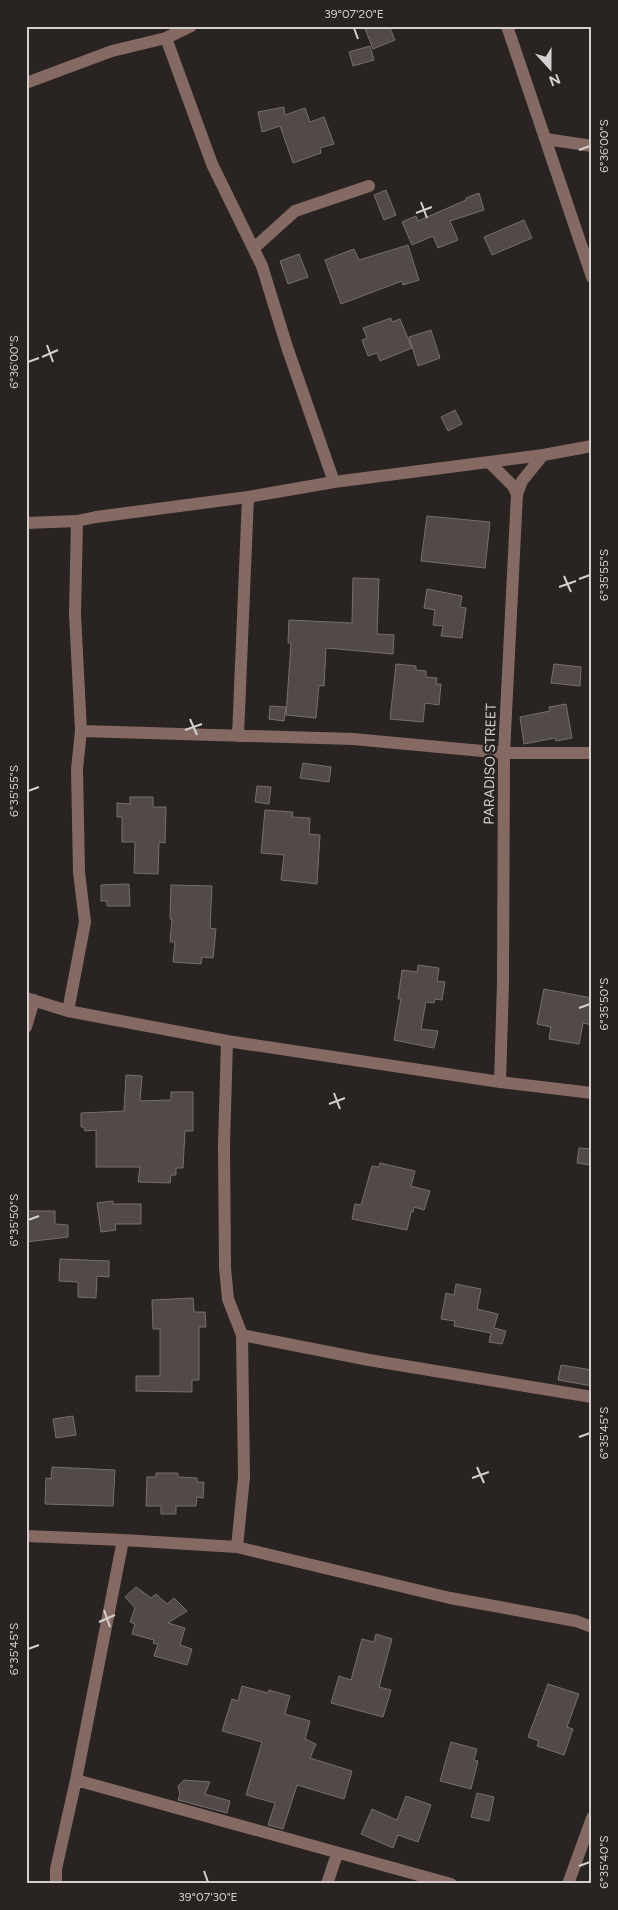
<svg xmlns="http://www.w3.org/2000/svg" width="618" height="1910" font-family="Figtree,sans-serif">
<style>
.building{fill:#514a48;stroke:#776f6d}
.lines{fill:none;stroke-linecap:round;stroke-linejoin:round}
.minor{stroke:#846a62;stroke-width:12}
.ticks{fill:none;stroke:#d4d0cf;stroke-width:2}
.labels{text-anchor:middle;dominant-baseline:central;stroke-width:5;stroke-linejoin:round;paint-order:stroke}
.street-label{font-size:14px;fill:#d4d0cf;stroke:#292321}
.neatline{fill:none;stroke:#d4d0cf;stroke-width:2}
.ticks-label{font-size:12px;text-anchor:middle;fill:#d4d0cf}
</style>
<rect width="100%" height="100%" fill="#292321"/>
<path class="building" d="M 364,26 L 389,26 L 395,40 L 373,49 Z
M 370,46 L 374,60 L 353,66 L 349,52 Z
M 284,107 L 285,115 L 305,108 L 310,122 L 324,117 L 334,144 L 320,148 L 321,153 L 293,163 L 280,126 L 262,132 L 258,112 Z
M 386,190 L 396,215 L 384,220 L 374,195 Z
M 479,193 L 484,210 L 450,221 L 458,240 L 438,248 L 433,236 L 412,245 L 402,222 L 416,216 L 418,221 L 466,200 L 466,198 Z
M 524,220 L 532,238 L 492,255 L 484,237 Z
M 408,245 L 419,280 L 403,285 L 402,281 L 341,304 L 325,260 L 354,249 L 359,260 Z
M 299,254 L 308,277 L 288,284 L 280,261 Z
M 391,318 L 392,322 L 400,319 L 412,348 L 380,361 L 377,353 L 368,356 L 362,340 L 367,338 L 363,328 Z
M 431,330 L 440,358 L 418,366 L 409,337 Z
M 455,410 L 462,424 L 448,431 L 441,417 Z
M 427,516 L 490,522 L 485,568 L 421,561 Z
M 353,578 L 379,579 L 377,634 L 394,635 L 393,654 L 326,648 L 324,686 L 319,685 L 316,718 L 286,715 L 291,643 L 288,643 L 289,620 L 352,623 Z
M 427,589 L 462,596 L 460,607 L 466,608 L 462,638 L 441,636 L 443,626 L 433,625 L 435,610 L 424,608 Z
M 396,664 L 416,666 L 416,670 L 426,671 L 426,677 L 437,678 L 436,684 L 441,684 L 439,705 L 425,703 L 423,722 L 390,719 Z
M 554,664 L 581,667 L 580,686 L 551,683 Z
M 566,704 L 572,738 L 556,741 L 555,738 L 524,744 L 520,717 L 550,711 L 549,707 Z
M 270,706 L 286,707 L 284,721 L 269,719 Z
M 303,763 L 331,767 L 329,782 L 300,778 Z
M 257,786 L 271,787 L 269,804 L 255,802 Z
M 130,797 L 153,797 L 153,807 L 166,807 L 165,843 L 159,842 L 158,874 L 134,873 L 135,842 L 122,842 L 122,817 L 117,817 L 117,803 L 130,804 Z
M 265,810 L 293,812 L 292,817 L 310,818 L 309,834 L 320,835 L 317,884 L 281,880 L 284,855 L 261,853 Z
M 129,884 L 130,906 L 107,906 L 107,901 L 101,901 L 101,885 Z
M 171,885 L 212,886 L 210,928 L 216,929 L 213,958 L 202,957 L 201,964 L 173,962 L 175,942 L 170,942 L 172,919 L 170,919 Z
M 418,965 L 439,968 L 437,981 L 445,982 L 442,1000 L 435,999 L 434,1003 L 426,1002 L 421,1029 L 438,1031 L 434,1048 L 394,1040 L 401,999 L 398,999 L 402,970 L 417,972 Z
M 544,989 L 592,998 L 592,1025 L 583,1023 L 579,1044 L 549,1039 L 551,1027 L 537,1024 Z
M 126,1075 L 142,1076 L 140,1101 L 171,1100 L 171,1092 L 193,1092 L 193,1131 L 185,1131 L 183,1168 L 176,1168 L 176,1175 L 171,1175 L 170,1183 L 138,1182 L 140,1167 L 96,1167 L 96,1130 L 85,1131 L 84,1127 L 81,1127 L 81,1113 L 124,1111 Z
M 579,1148 L 592,1149 L 590,1165 L 577,1163 Z
M 380,1163 L 415,1171 L 411,1186 L 430,1191 L 424,1210 L 414,1207 L 413,1212 L 411,1212 L 407,1230 L 352,1219 L 355,1204 L 361,1205 L 372,1166 L 379,1167 Z
M 113,1201 L 113,1204 L 141,1204 L 141,1224 L 115,1224 L 116,1230 L 101,1232 L 97,1203 Z
M 28,1211 L 55,1211 L 55,1224 L 68,1225 L 68,1237 L 26,1242 Z
M 60,1259 L 109,1261 L 109,1277 L 97,1276 L 96,1298 L 78,1297 L 78,1282 L 59,1281 Z
M 456,1284 L 481,1289 L 477,1309 L 498,1314 L 494,1328 L 506,1331 L 502,1344 L 489,1342 L 491,1333 L 454,1326 L 455,1321 L 441,1319 L 446,1293 L 454,1295 Z
M 193,1298 L 194,1312 L 205,1312 L 206,1327 L 199,1327 L 199,1380 L 192,1380 L 192,1392 L 136,1391 L 136,1376 L 160,1376 L 160,1329 L 153,1329 L 152,1300 Z
M 561,1365 L 592,1370 L 592,1386 L 558,1380 Z
M 73,1416 L 76,1435 L 56,1438 L 53,1419 Z
M 52,1467 L 115,1470 L 113,1506 L 45,1504 L 46,1478 L 51,1479 Z
M 156,1473 L 178,1473 L 178,1477 L 197,1478 L 197,1482 L 204,1482 L 203,1498 L 197,1497 L 196,1506 L 176,1506 L 176,1514 L 161,1514 L 161,1506 L 146,1506 L 147,1477 L 156,1477 Z
M 136,1587 L 151,1598 L 156,1594 L 167,1604 L 174,1598 L 187,1611 L 168,1623 L 185,1628 L 180,1645 L 192,1649 L 187,1665 L 154,1656 L 158,1644 L 153,1643 L 154,1640 L 132,1634 L 135,1624 L 130,1622 L 135,1608 L 125,1597 Z
M 376,1634 L 392,1639 L 379,1687 L 391,1690 L 383,1717 L 331,1703 L 339,1676 L 351,1680 L 362,1639 L 374,1642 Z
M 548,1684 L 579,1694 L 567,1727 L 573,1729 L 564,1755 L 537,1746 L 539,1741 L 528,1737 Z
M 242,1686 L 268,1693 L 269,1690 L 290,1696 L 285,1714 L 310,1721 L 305,1739 L 316,1744 L 310,1758 L 352,1771 L 344,1799 L 297,1785 L 283,1829 L 268,1825 L 275,1803 L 246,1795 L 262,1742 L 222,1731 L 232,1699 L 238,1701 Z
M 451,1742 L 477,1749 L 474,1760 L 478,1761 L 471,1789 L 440,1781 Z
M 184,1780 L 210,1782 L 205,1794 L 230,1801 L 227,1813 L 178,1800 L 180,1794 L 178,1786 Z
M 477,1793 L 494,1797 L 489,1821 L 471,1817 Z
M 406,1796 L 431,1805 L 418,1842 L 398,1835 L 393,1848 L 361,1834 L 372,1809 L 397,1820 Z"/>
<g class="lines">
<path class="minor" d="M 507,26 L 592,277
M 166,38 L 212,164 L 262,266 L 287,347 L 334,482
M 26,83 L 112,51 L 166,38 L 191,26
M 546,139 L 592,146
M 254,248 L 295,211 L 369,186
M 489,462 L 513,486 L 517,494
M 26,523 L 77,521 L 96,517 L 248,497 L 334,482 L 543,455 L 592,446
M 81,731 L 353,739 L 504,753 L 592,753
M 238,736 L 248,497
M 26,998 L 68,1011 L 227,1041 L 500,1082 L 592,1093
M 68,1011 L 85,922 L 79,872 L 77,769 L 81,731 L 75,614 L 77,521
M 26,1027 L 34,1000
M 227,1041 L 224,1145 L 225,1268 L 228,1299 L 242,1335 L 369,1360 L 592,1397
M 500,1082 L 503,983 L 504,753 L 517,494 L 522,481 L 543,455
M 26,1536 L 123,1540 L 237,1547 L 450,1598 L 576,1621 L 592,1627
M 237,1547 L 244,1477 L 242,1335
M 76,1780 L 451,1884
M 56,1884 L 56,1869 L 76,1780 L 123,1540
M 327,1884 L 337,1854
M 568,1884 L 592,1818"/>
</g>
<path class="ticks" d="M 354,28 L 358,39M 579,150 L 590,146M 421,202 L 427,218M 416,213 L 432,207M 47,345 L 53,362M 42,357 L 58,350M 28,362 L 39,358M 564,576 L 571,592M 579,579 L 590,575M 559,587 L 576,581M 190,719 L 197,735M 185,730 L 202,724M 28,791 L 39,787M 579,1008 L 590,1004M 334,1093 L 340,1109M 329,1104 L 345,1098M 28,1220 L 39,1216M 579,1437 L 590,1433M 477,1467 L 484,1483M 472,1478 L 489,1472M 104,1610 L 110,1627M 99,1622 L 115,1615M 28,1649 L 39,1645M 579,1866 L 590,1862M 204,1871 L 208,1882"/>
<g class="labels">
<g class="street-label">
<text transform="translate(490 764) rotate(-89)">PARADISO STREET</text>
</g>
</g>
<rect width="618" height="1910" fill="none" stroke="#292321" stroke-width="55"/>
<g transform="translate(550 68) rotate(159)" stroke="#292321" stroke-width="4" paint-order="stroke">
<path d="M0-4L9 19L0 12L-9 19Z" fill="#d4d0cf"/>
<text y="-8" font-size="14" font-weight="bold" text-anchor="middle" fill="#d4d0cf">N</text>
</g>
<rect x="28" y="28" width="562" height="1854" class="neatline"/>
<g class="ticks-label">
<text x="354" y="18">39°07'20"E</text>
<text transform="translate(604 146) rotate(-90)" y="4">6°36'00"S</text>
<text transform="translate(14 362) rotate(-90)" y="4">6°36'00"S</text>
<text transform="translate(604 575) rotate(-90)" y="4">6°35'55"S</text>
<text transform="translate(14 791) rotate(-90)" y="4">6°35'55"S</text>
<text transform="translate(604 1004) rotate(-90)" y="4">6°35'50"S</text>
<text transform="translate(14 1220) rotate(-90)" y="4">6°35'50"S</text>
<text transform="translate(604 1433) rotate(-90)" y="4">6°35'45"S</text>
<text transform="translate(14 1649) rotate(-90)" y="4">6°35'45"S</text>
<text transform="translate(604 1862) rotate(-90)" y="4">6°35'40"S</text>
<text x="208" y="1901">39°07'30"E</text>
</g>
</svg>
